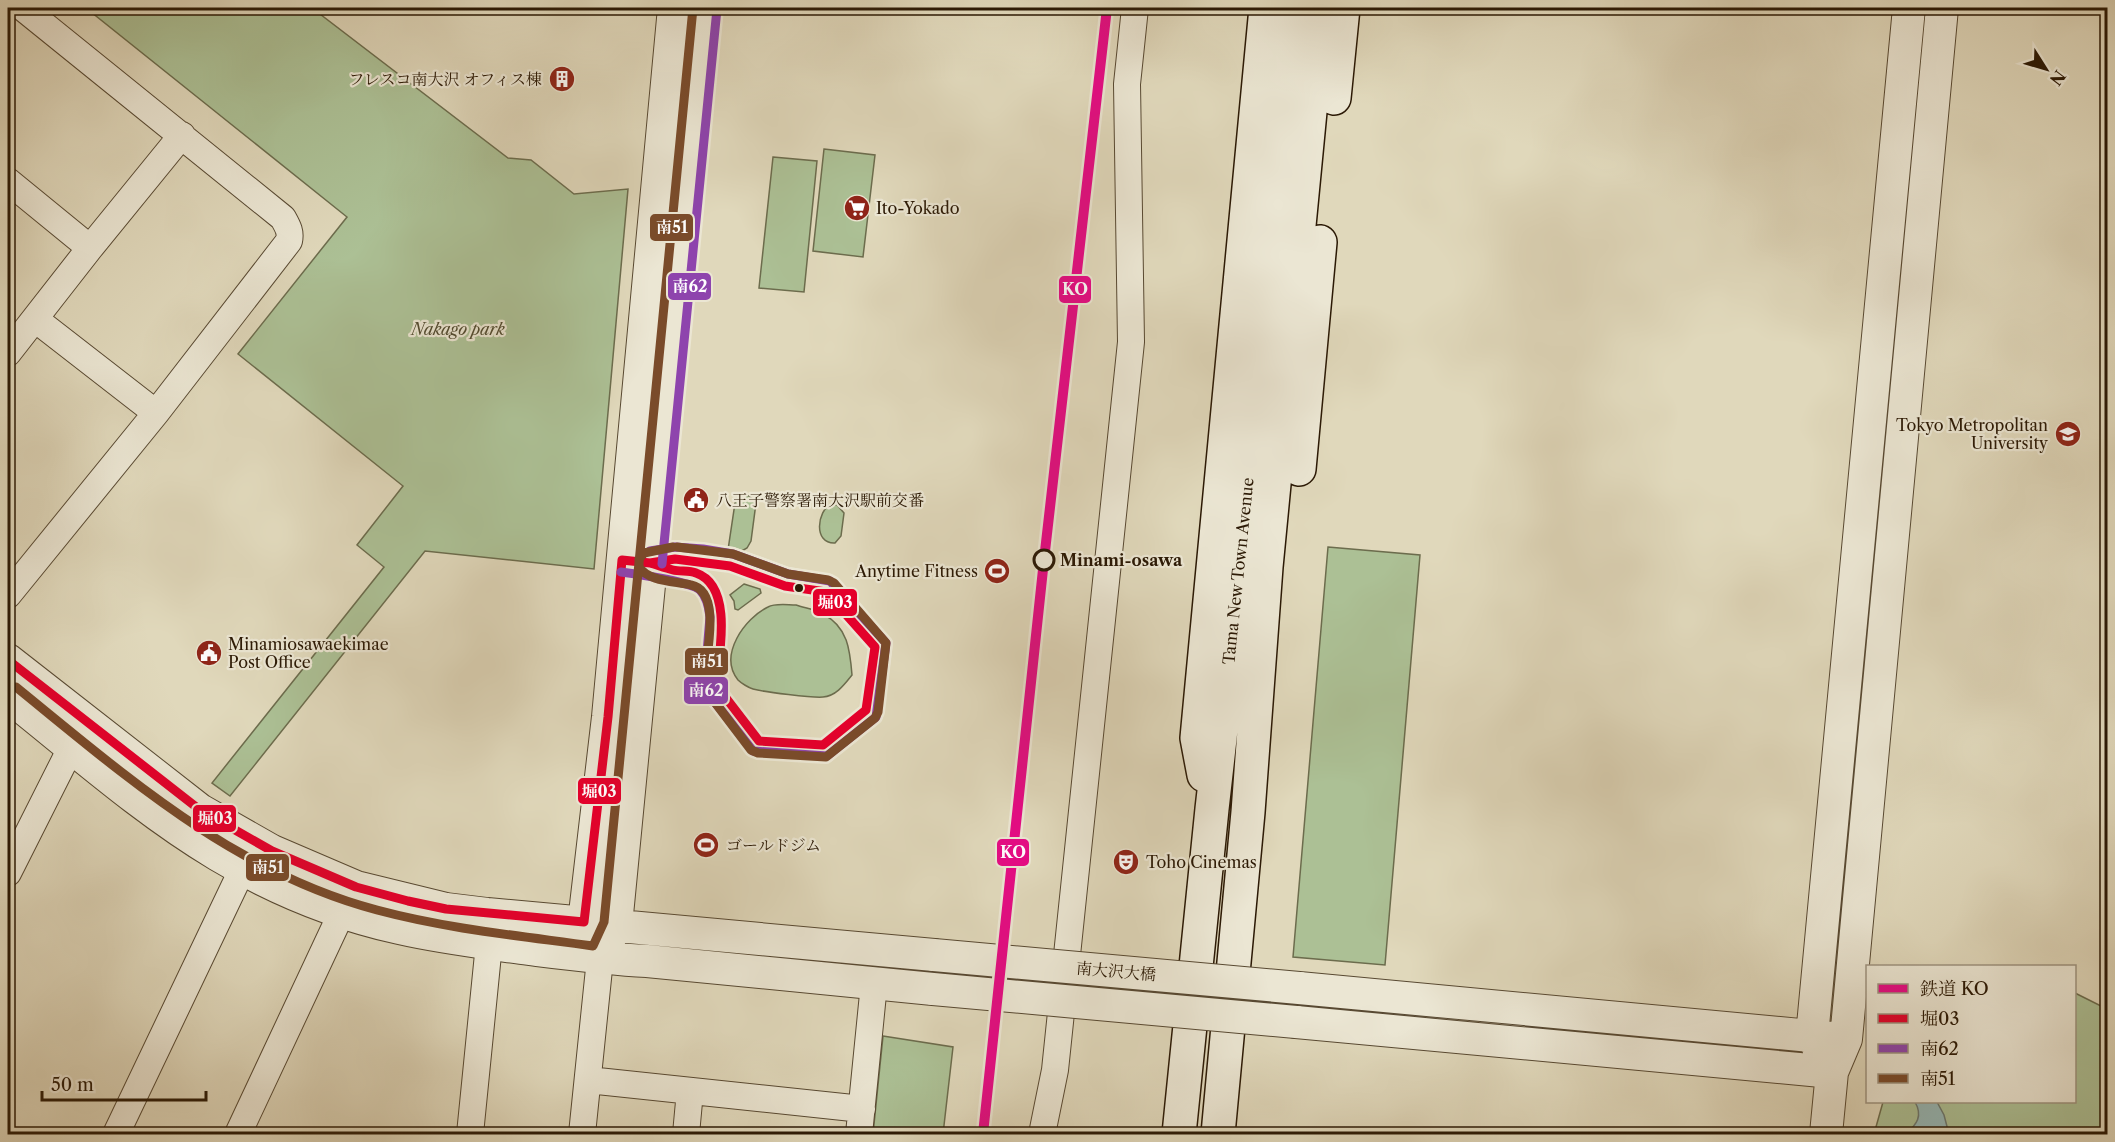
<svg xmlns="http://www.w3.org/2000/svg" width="2115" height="1142" font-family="'Libre Caslon Text','Noto Serif JP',serif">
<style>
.green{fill:#acc095;stroke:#6c6c4d;stroke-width:1.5}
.water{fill:#96b8b7;stroke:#6b7870;stroke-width:1.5}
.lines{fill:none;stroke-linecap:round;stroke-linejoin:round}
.minor-casing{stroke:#584932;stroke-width:28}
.tertiary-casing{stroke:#584932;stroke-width:34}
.secondary-casing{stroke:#2b1905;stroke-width:36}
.minor{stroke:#ebe6d3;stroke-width:26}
.tertiary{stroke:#ebe6d3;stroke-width:32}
.secondary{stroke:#ebe6d3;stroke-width:33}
.tertiary-bridge-casing{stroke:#584932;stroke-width:34;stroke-linecap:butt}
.tertiary-bridge{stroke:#ebe6d3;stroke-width:32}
.bus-1-casing{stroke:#ebe6d3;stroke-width:14}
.bus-2-casing{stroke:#ebe6d3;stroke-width:14}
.bus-3-casing{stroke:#ebe6d3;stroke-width:14}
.bus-1{stroke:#e4002b;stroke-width:9}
.bus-2{stroke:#8e44ad;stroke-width:9}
.bus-3{stroke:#7a4b2a;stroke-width:9}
.rail-1-casing{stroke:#ebe6d3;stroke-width:15}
.rail-1{stroke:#e50b84;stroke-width:10}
.stop-dot{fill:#ebe6d3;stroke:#2b1905;stroke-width:3}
.bus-dot{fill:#2b1905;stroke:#ebe6d3;stroke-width:2}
.labels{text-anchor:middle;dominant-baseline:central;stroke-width:4.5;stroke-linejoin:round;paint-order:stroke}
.poi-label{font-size:16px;fill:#2b1905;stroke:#ebe6d3;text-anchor:start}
.park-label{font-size:16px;font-style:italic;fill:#524b30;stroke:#ebe6d3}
.stop-label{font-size:16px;font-weight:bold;fill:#2b1905;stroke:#ebe6d3;text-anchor:start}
.street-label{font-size:16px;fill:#2b1905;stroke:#ebe6d3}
.line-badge{stroke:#ebe6d3;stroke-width:2}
.badge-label{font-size:16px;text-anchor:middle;font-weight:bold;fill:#fff}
</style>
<rect width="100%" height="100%" fill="#e0d8bb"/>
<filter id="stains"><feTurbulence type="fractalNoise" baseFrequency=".00333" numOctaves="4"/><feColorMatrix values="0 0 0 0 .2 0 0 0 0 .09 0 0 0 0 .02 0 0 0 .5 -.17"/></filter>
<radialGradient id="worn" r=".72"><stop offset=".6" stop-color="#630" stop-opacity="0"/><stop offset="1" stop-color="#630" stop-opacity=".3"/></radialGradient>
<path class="green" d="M 86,8 L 312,8 L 508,158 L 531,160 L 574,194 L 628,189 L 594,569 L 425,551 L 230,796 L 212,783 L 384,567 L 357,545 L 403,486 L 238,354 L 347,217 Z
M 824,149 L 875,155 L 863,257 L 813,251 Z
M 773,157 L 817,161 L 804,292 L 759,288 Z
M 744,495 L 749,496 L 756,503 L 751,541 L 747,548 L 735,555 L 728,550 L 735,503 L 738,497 Z
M 831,504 L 837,505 L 844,513 L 841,536 L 835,543 C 813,544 817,511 831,504 Z
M 1328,547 L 1420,555 L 1385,965 L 1293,957 Z
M 744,584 L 760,589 L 761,593 L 738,610 L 735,609 L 734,601 L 730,595 Z
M 796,605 C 804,608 815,609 823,614 C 848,627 850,650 852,675 C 844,685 836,696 823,697 C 813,698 764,692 753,689 C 749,688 741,683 738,680 C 718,655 745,618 768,607 C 775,603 787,605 796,605 Z
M 2075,993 L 2107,1009 L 2107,1134 L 1874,1134 L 1883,1102 L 2074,1102 Z
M 883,1036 L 953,1047 L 943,1134 L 873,1134 Z"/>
<path class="water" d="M 1915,1102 L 1937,1102 L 1944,1115 L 1949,1134 L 1906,1134 C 1917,1124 1923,1116 1915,1102 Z"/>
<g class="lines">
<g class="minor-casing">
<path id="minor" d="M 8,181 L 90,248
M 35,319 L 156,413
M 8,353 L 90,248 L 182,135
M 8,595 L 156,413 L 289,241 C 291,232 288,227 283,218 L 23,8
M 8,873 L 79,732
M 588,1080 L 862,1109
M 116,1134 L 243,868
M 238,1134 L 342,912
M 470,1134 L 489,944
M 582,1134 L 600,959
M 686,1134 L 690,1091
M 859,1134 L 874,984
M 1042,1134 L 1055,1070 L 1131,342 L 1127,84 L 1135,8"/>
</g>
<g class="tertiary-casing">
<path id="tertiary" d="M 8,660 L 200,810 L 272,851 L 356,887 L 446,909 L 487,914 L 934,955
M 8,696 C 76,750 143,810 218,855 C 273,888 336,914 399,928 C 442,938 486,943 529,949 C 569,954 607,959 647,961 L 933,989
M 592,942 L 584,922 L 608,717 L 674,8
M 607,944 L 616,925 L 705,8
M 1299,988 L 1832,1038
M 1296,1022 L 1832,1072
M 1832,1072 L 1812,1036 L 1909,8
M 1826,1134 L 1832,1072 L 1846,1039 L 1942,8"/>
</g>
<g class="secondary-casing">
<path id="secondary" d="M 1334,98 L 1343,8
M 1299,469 L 1320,242
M 1204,775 L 1197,738 L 1266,8
M 1179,1134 L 1212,809 L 1240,563 L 1295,8
M 1218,1134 L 1248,812 L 1266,567 L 1320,8"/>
</g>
<use href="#minor" class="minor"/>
<use href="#tertiary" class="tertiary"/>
<use href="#secondary" class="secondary"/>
<g class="tertiary-bridge-casing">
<path id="tertiary-bridge" d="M 934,955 L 1299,988
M 933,989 L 1296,1022"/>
</g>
<use href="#tertiary-bridge" class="tertiary-bridge"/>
<g class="bus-1-casing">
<path id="bus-1" d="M 675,559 L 730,566 L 785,586 L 826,592 L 875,647 L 866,710 L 823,745 L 759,741 L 716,685 C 719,655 734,586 696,573 C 689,570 680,572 673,570 C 665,568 657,565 650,563 Z
M 8,660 L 200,810 L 272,851 L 356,887 L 408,901 L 446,909 L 584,922 L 608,717 L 622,560 L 650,563"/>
</g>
<g class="bus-2-casing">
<path id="bus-2" d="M 662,564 L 717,9
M 621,572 C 636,574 692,582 700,590 C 707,597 709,608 710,617 L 704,688 L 753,751 L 827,756 L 876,717 L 886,643 L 830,581 L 788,574 L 733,554 L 703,549 L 675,547 L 650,551"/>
</g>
<g class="bus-3-casing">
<path id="bus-3" d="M 673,547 L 644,553 L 639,559 L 639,567 C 649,582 675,581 691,585 C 725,592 703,665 704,688 L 751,750 L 758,753 L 826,757 L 875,718 L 878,712 L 886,643 L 834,583 L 828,580 L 788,574 L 733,554 L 677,547
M 16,687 C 128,778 234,872 377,910 C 448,929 521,936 593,946 L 604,922 L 693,8"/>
</g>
<use href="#bus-1" class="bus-1"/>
<use href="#bus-2" class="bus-2"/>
<use href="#bus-3" class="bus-3"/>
<g class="rail-1-casing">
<path id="rail-1" d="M 983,1134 L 1044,560 L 1107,8"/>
</g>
<use href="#rail-1" class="rail-1"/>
</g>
<defs>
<g id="building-disc" transform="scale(1.35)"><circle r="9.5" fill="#8f2418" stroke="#ebe6d3"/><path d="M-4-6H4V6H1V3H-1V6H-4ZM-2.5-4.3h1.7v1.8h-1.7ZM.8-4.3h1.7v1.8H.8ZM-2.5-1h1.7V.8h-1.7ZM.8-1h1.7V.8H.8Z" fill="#fff"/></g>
<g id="supermarket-disc" transform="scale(1.35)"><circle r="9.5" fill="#8f2418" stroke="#ebe6d3"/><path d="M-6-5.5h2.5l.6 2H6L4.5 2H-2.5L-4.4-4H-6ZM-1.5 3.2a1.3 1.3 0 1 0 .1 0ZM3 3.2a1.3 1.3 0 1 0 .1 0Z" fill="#fff"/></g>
<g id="university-disc" transform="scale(1.35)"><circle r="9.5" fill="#8f2418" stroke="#ebe6d3"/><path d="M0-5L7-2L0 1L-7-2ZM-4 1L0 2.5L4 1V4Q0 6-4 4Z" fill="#fff"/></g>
<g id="civic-disc" transform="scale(1.35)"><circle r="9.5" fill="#8f2418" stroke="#ebe6d3"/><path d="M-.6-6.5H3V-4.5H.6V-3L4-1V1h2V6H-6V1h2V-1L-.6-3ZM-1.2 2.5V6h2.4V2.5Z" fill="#fff"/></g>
<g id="stadium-disc" transform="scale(1.35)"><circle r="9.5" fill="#8f2418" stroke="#ebe6d3"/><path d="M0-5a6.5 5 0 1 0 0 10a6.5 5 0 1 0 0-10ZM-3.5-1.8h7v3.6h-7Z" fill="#fff"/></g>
<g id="theatre-disc" transform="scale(1.35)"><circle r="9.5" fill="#8f2418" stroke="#ebe6d3"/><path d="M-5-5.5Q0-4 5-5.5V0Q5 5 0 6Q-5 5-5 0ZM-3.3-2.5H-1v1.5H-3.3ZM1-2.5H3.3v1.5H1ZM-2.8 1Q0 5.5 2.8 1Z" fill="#fff"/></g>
</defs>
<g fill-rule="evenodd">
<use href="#building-disc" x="562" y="79"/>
<use href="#supermarket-disc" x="857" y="208"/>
<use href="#university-disc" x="2068" y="434"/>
<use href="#civic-disc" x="696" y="500"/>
<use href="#stadium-disc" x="997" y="571"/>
<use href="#civic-disc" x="209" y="653"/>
<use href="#stadium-disc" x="706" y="845"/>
<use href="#theatre-disc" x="1126" y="862"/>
</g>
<circle class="stop-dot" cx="1044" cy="560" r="10"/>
<circle class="bus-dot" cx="799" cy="588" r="5"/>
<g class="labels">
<g class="poi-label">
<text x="542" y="79" text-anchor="end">フレスコ南大沢 オフィス棟</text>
<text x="876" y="208">Ito-Yokado</text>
<text x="2048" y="425" text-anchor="end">Tokyo Metropolitan<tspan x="2048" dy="18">University</tspan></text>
<text x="716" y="500">八王子警察署南大沢駅前交番</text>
<text x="978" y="571" text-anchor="end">Anytime Fitness</text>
<text x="228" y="644">Minamiosawaekimae<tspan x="228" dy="18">Post Office</tspan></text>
<text x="726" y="845">ゴールドジム</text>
<text x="1146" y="862">Toho Cinemas</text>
</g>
<g class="park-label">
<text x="458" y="329">Nakago park</text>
</g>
<g class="stop-label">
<text x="1060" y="560">Minami-osawa</text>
</g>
<g class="street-label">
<text transform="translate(1238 571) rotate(-84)">Tama New Town Avenue</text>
<text transform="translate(1116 971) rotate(5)">南大沢大橋</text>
</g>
</g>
<g class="line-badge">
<rect x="649" y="213" width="45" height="29" rx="6" fill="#7a4b2a"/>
<rect x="667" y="272" width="45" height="29" rx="6" fill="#8e44ad"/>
<rect x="1058" y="275" width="34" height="29" rx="6" fill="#e50b84"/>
<rect x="812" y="588" width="46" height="29" rx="6" fill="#e4002b"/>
<rect x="684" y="647" width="45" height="29" rx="6" fill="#7a4b2a"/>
<rect x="683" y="676" width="46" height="29" rx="6" fill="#8e44ad"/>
<rect x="577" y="777" width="45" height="28" rx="6" fill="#e4002b"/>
<rect x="192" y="804" width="45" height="29" rx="6" fill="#e4002b"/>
<rect x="996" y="838" width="34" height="29" rx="6" fill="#e50b84"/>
<rect x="245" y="853" width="45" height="29" rx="6" fill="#7a4b2a"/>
</g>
<g class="badge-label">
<text x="672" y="233">南51</text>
<text x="690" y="292">南62</text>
<text x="1075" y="295">KO</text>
<text x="835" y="608">堀03</text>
<text x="707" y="667">南51</text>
<text x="706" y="696">南62</text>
<text x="599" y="797">堀03</text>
<text x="215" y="824">堀03</text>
<text x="1013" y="858">KO</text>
<text x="268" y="873">南51</text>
</g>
<rect width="2115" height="1142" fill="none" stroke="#e0d8bb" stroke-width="30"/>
<rect x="9" y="9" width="2097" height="1124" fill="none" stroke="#2b1905" stroke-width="3"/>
<rect x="15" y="15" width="2085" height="1112" fill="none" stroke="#2b1905" stroke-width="1.5"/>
<rect x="1866" y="965" width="210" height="138" fill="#ebe6d3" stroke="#9e9481" stroke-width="1.5"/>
<rect x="1878" y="984" width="30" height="9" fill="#e50b84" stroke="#9e9481" stroke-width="1.5"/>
<text x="1920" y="995" font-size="18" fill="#2b1905">鉄道 KO</text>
<rect x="1878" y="1014" width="30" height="9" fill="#e4002b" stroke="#9e9481" stroke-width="1.5"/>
<text x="1920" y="1025" font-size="18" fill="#2b1905">堀03</text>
<rect x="1878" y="1044" width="30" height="9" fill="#8e44ad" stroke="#9e9481" stroke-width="1.5"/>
<text x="1920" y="1055" font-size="18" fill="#2b1905">南62</text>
<rect x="1878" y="1074" width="30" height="9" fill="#7a4b2a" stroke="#9e9481" stroke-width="1.5"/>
<text x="1920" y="1085" font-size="18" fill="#2b1905">南51</text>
<g transform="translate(2046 69) rotate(127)" stroke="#ebe6d3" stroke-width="4.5" paint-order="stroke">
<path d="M0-4.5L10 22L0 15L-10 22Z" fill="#2b1905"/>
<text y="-9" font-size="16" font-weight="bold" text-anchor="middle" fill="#2b1905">N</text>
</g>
<path d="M42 1091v9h164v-9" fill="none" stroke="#2b1905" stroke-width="3"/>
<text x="51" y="1091" font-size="18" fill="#2b1905" stroke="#ebe6d3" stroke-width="4.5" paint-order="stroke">50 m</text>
<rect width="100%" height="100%" filter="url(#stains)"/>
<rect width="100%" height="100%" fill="url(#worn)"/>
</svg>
